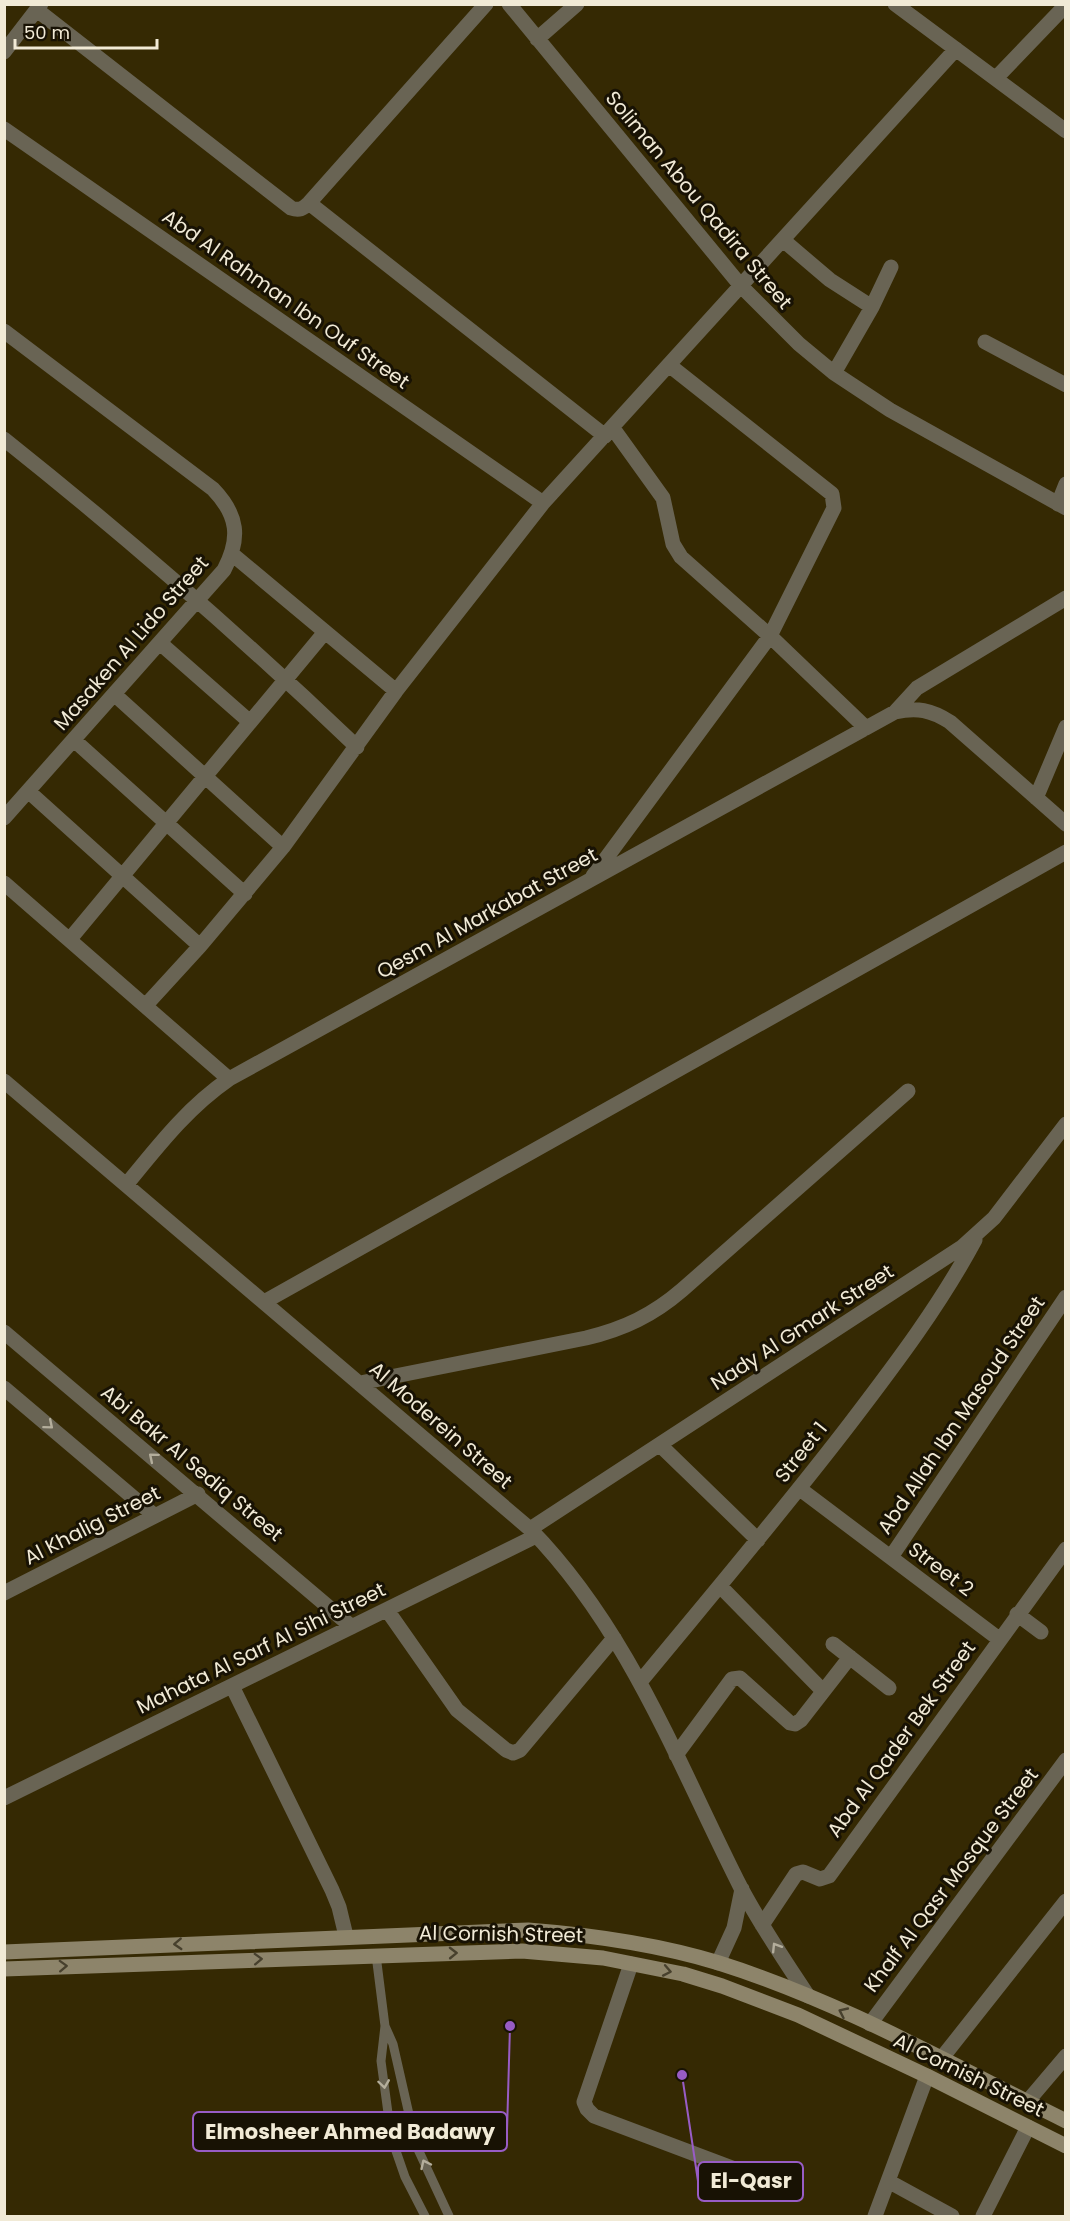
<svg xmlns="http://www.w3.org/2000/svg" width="1070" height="2221" font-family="Poppins,sans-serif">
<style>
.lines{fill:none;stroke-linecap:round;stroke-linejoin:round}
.lane{stroke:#696454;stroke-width:9}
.street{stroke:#696454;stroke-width:15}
.secondary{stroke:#8d846a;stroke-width:15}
.oneway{stroke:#b4ae9c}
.oneway2{stroke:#47402d}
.labels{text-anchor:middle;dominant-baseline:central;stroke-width:6;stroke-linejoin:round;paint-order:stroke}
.street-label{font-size:20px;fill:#f1ead6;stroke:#181204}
.leader{fill:none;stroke:#985cc5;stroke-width:2}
.callout-dot{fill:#985cc5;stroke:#181204;stroke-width:2}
.callout{fill:#181204;stroke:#985cc5;stroke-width:2}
.callout-label{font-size:21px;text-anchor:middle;font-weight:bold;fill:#f1ead6}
</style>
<rect width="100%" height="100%" fill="#352903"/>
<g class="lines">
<path class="lane" d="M 376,1955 L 385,2026 L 381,2061 L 388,2113 L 396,2151 L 405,2177 L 425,2216
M 385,2026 L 393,2044 L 416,2145 L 449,2216"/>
<path class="street" d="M 509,4 L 741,286 L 799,344 L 834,373 L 890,410 L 1066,508
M 895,4 L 1066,131
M 37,10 L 291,208 C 299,211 303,209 309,203 L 486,4
M 537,39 L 577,4
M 4,52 L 41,4
M 996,78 L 1066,5
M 4,129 L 543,503
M 309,203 L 605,436
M 783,240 L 830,280 L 872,307
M 4,331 L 213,489 C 238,515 241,538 224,570 L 4,818
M 985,342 L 1066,385
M 834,373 L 872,307 L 891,267
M 612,427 L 663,498 L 673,544 L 681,557 L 770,636 L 866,728
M 4,439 C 127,537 244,639 357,747
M 1058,504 L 1066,484
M 232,554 L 396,691
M 160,643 L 250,722
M 114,694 L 283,847
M 895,712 L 917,688 L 1066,598
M 74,740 L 245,894
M 28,791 L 200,946
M 1036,798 L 1066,727
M 593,876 L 770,636 L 834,508 L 832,494 L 669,365
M 4,883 L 229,1079
M 70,939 L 325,632
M 146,1005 L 200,946 L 283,847 L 396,691 L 543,503 L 956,49
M 4,1081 L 530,1529 C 629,1630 678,1764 741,1888 C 761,1926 785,1961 808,1996
M 126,1185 C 158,1146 187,1108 229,1079 L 895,712 C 917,707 931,710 950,722 L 1066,824
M 264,1302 L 1066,852
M 4,1332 L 352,1627
M 360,1383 L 586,1338 C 624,1329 653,1315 682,1290 L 908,1091
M 4,1388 L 155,1516
M 660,1445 L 758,1540
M 800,1489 L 999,1639
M 530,1529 L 962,1247 L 994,1218 L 1066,1124
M 891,1557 L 1066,1297
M 720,1586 L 823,1691
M 4,1593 L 198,1494
M 387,1610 L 457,1710 L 506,1750 L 513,1753 L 520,1750 L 614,1638
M 1017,1614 L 1041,1632
M 833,1644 L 889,1688
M 640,1682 C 711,1596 784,1510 852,1421 C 897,1362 940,1305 975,1240
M 232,1686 L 332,1890 L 339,1907 L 346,1936
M 676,1755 L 732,1679 L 740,1678 L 790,1723 L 795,1724 L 801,1720 L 850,1657
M 4,1798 L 536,1536
M 762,1925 L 796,1874 L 803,1872 L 820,1879 L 829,1876 L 1066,1549
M 718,1963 L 734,1928 L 742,1889
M 631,1964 L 584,2102 L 587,2109 L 594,2116 L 748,2174
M 870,2024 L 1066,1760
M 941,2059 L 1066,1901
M 1027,2102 L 1066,2056
M 888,2181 L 952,2216
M 875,2216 L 927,2076
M 983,2216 L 1028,2127"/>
<path class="secondary" d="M 4,1952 L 528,1930 C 592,1935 657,1944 719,1963 C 840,2001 952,2065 1066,2121
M 4,1969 L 522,1951 L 603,1958 L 683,1974 L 722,1986 L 798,2015 L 927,2076 L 1066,2146"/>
</g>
<defs><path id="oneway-chevron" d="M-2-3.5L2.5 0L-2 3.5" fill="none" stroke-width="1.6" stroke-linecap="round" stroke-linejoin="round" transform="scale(1.5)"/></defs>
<g class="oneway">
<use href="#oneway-chevron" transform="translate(49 1425) rotate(40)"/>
<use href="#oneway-chevron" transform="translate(153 1457) rotate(-140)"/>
<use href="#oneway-chevron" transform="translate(776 1947) rotate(-122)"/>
<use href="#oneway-chevron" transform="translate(384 2084) rotate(82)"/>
<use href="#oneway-chevron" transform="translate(425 2164) rotate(-115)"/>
</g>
<g class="oneway2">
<use href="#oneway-chevron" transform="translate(178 1944) rotate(177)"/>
<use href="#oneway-chevron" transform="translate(453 1953) rotate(-1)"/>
<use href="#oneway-chevron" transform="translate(258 1959) rotate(-2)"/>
<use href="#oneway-chevron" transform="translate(63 1966) rotate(-2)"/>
<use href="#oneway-chevron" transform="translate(667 1971) rotate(11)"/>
<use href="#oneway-chevron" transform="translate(843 2012) rotate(-155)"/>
</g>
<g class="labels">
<g class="street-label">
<text transform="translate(699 200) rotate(50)">Soliman Abou Qadira Street</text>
<text transform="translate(286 299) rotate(35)">Abd Al Rahman Ibn Ouf Street</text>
<text transform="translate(131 643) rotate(-49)">Masaken Al Lido Street</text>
<text transform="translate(487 913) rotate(-29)">Qesm Al Markabat Street</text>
<text transform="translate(802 1327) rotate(-33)">Nady Al Gmark Street</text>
<text transform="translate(961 1415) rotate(-56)">Abd Allah Ibn Masoud Street</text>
<text transform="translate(441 1425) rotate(41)">Al Moderein Street</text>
<text transform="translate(801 1452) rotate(-52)">Street 1</text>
<text transform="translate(192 1463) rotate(40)">Abi Bakr Al Sediq Street</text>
<text transform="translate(92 1525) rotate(-27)">Al Khalig Street</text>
<text transform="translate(941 1569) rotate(37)">Street 2</text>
<text transform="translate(261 1648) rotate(-26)">Mahata Al Sarf Al Sihi Street</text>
<text transform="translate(901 1739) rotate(-54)">Abd Al Qader Bek Street</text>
<text transform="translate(951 1880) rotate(-53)">Khalf Al Qasr Mosque Street</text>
<text transform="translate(501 1934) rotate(1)">Al Cornish Street</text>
<text transform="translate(969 2075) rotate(26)">Al Cornish Street</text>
</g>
</g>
<path class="leader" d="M510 2026L507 2131M682 2075L698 2181"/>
<g class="callout-dot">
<circle cx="510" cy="2026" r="6"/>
<circle cx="682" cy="2075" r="6"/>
</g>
<g class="callout">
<rect x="193" y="2112" width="314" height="39" rx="6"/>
<rect x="698" y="2162" width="105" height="39" rx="6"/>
</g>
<g class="callout-label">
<text x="350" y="2139">Elmosheer Ahmed Badawy</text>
<text x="751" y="2188">El-Qasr</text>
</g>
<rect width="1070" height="2221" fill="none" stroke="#f1ead6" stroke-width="12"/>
<path d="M15 39v9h142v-9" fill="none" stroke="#f1ead6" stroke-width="3"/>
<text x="24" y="39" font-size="18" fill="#f1ead6" stroke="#181204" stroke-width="4.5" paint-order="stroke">50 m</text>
</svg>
